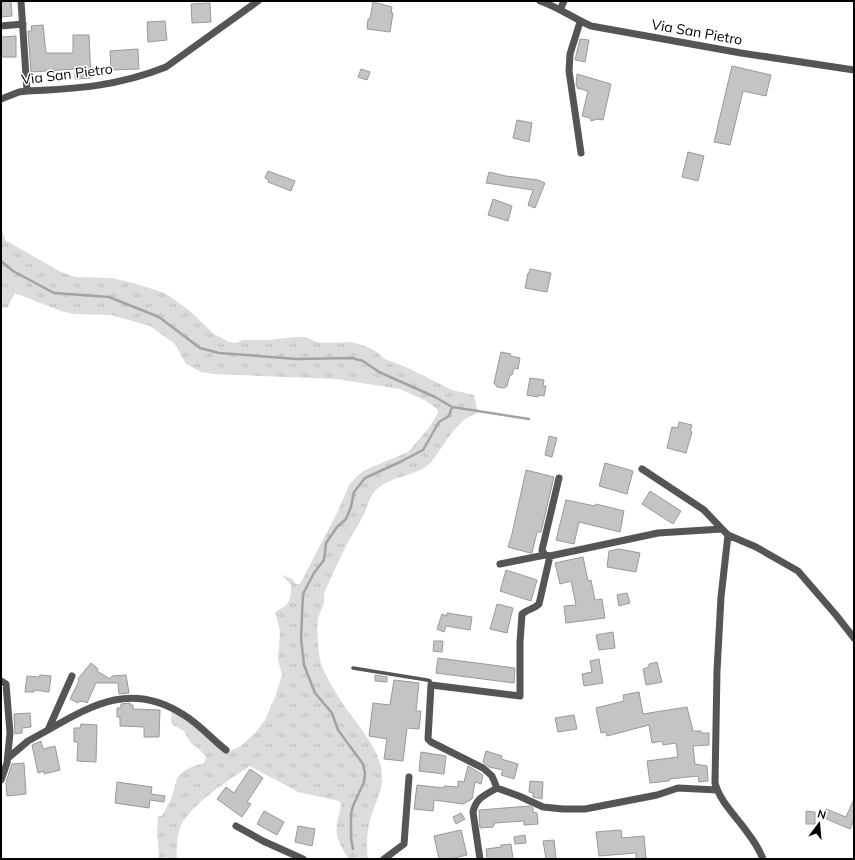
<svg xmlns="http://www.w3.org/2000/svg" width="855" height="860" font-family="Mulish,sans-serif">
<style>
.grass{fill:url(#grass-tufts)}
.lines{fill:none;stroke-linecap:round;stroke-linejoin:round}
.stream{stroke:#a3a3a3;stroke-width:2.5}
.building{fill:#c4c4c4;stroke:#999}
.service{stroke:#555;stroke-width:3.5}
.minor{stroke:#555;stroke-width:7}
.labels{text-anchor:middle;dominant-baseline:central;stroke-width:3;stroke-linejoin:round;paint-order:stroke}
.street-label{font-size:14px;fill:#000;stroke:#fff}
</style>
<defs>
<pattern id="grass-tufts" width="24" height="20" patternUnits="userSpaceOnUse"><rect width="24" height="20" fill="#dcdcdc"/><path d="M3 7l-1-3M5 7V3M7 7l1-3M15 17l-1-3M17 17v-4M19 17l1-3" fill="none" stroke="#bbb"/></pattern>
</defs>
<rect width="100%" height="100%" fill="#fff"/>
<path class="grass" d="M 1,226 L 5,240 L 61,272 L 76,277 L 112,278 L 133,283 L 165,293 L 190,311 L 214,334 L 229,342 L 235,343 L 244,340 L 268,340 L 295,337 L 305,337 L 317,342 L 326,343 L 351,342 L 362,345 L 374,350 L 385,359 L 408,368 L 452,390 L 474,395 L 478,413 C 457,418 445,445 432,461 C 419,476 396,475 381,486 C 370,493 369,503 364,514 C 360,523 354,531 349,540 C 340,558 332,575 324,593 C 326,604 321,608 318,619 C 316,626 319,660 322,667 C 327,678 333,689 340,699 C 353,722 382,748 382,776 C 383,791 374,805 370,820 C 367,832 366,847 368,859 L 349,859 C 342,849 334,836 337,823 C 338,816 341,810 341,804 L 339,801 L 298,792 L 250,766 C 229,780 189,805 180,828 C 177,838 176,849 177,859 L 159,859 L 157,832 L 158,816 L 162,816 L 172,797 L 177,778 C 184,769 193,766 204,763 L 206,757 L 202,752 L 190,742 L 184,731 L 173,725 L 171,722 L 172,710 L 181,715 L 228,752 L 241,746 L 255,733 L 265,720 L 275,697 L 282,675 L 278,660 L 280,631 L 275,612 C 290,604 291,601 291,585 L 282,575 L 292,579 L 296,584 L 300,584 L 337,513 L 349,485 L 355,478 L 365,470 L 408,452 L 428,429 L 438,413 L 437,409 L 426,401 L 400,389 L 336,379 L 214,374 L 201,372 L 186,364 L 175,344 L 150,326 L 111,315 L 74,314 L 61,311 L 15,293 L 7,308 L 1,307 Z"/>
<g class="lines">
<path class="stream" d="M 1,261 L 13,271 L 54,293 L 109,297 L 159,317 L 200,348 L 219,353 L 297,359 L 352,358 L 363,361 L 379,372 L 435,397 L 452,407 L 529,419
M 353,849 L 351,838 L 351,814 L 353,806 L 364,782 L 365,773 L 363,764 L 338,730 L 332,713 L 315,693 L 304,665 L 301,638 L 303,594 L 314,573 L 324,560 L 326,543 L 337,527 L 346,519 L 351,507 L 354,492 L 365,478 L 400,462 L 423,450 L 439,422 L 449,416 L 452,407"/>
</g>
<path class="building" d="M 11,1 L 12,16 L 1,17 L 1,2 Z
M 373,2 L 392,7 L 391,13 L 393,13 L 390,32 L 367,29 L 368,19 L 370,19 Z
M 210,3 L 211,22 L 192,23 L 191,4 Z
M 165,21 L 167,40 L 148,42 L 147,22 Z
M 43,25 L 46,53 L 73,53 L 73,35 L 89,35 L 91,78 L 75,79 L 75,69 L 31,72 L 28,31 L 32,31 L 31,26 Z
M 16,36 L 16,57 L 1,57 L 1,37 Z
M 580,39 L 589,40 L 585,62 L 575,60 Z
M 138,49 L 139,69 L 111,70 L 110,51 Z
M 732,66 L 771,75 L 766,96 L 743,91 L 730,145 L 714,142 Z
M 361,69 L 370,72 L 367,80 L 358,77 Z
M 577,74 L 611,84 L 603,120 L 597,119 L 591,121 L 590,118 L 582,116 L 588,91 L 577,88 L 578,87 L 576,86 Z
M 517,120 L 532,123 L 529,142 L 513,138 Z
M 688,152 L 704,156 L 698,181 L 682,177 Z
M 268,171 L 295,181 L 291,191 L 268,182 L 269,180 L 265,178 Z
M 489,172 L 506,176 L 538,180 L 545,183 L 535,208 L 528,205 L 533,190 L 486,183 Z
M 493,199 L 512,206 L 508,221 L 488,215 Z
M 530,269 L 551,273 L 547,292 L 525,288 L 528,273 L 529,273 Z
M 501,352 L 511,354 L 510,356 L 520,358 L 518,369 L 514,368 L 512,375 L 510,375 L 507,386 L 504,388 L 497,387 L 494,383 Z
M 530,378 L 544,380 L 543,386 L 546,386 L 544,396 L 538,395 L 538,397 L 527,395 Z
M 679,422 L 692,425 L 690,431 L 692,432 L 686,453 L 667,448 L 672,427 L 678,428 Z
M 549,436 L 557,438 L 552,457 L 545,455 Z
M 605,463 L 633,471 L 627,494 L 599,486 Z
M 526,470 L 554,477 L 541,532 L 537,532 L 532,553 L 530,553 L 508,547 L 512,534 Z
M 650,491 L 681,511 L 673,524 L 642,504 Z
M 566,500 L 595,506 L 596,504 L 624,511 L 620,532 L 579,522 L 574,544 L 556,540 Z
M 619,549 L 640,553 L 636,572 L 607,567 L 609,551 Z
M 583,557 L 588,581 L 591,580 L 595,600 L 602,599 L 605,618 L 566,623 L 564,606 L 576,605 L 571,581 L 560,584 L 555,563 Z
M 506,570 L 537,580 L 531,601 L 500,591 Z
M 627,593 L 630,603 L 619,606 L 617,595 Z
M 497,604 L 513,608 L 507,633 L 490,629 Z
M 447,613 L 472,617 L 470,630 L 446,626 L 444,632 L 437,629 L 442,614 L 447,616 Z
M 613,632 L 615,648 L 599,650 L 596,635 Z
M 434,641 L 443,641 L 442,652 L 433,651 Z
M 438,658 L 515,668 L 514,683 L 436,673 Z
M 599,659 L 603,683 L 584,686 L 582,674 L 592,672 L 590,661 Z
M 657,662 L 662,682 L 646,685 L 643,669 L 649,667 L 649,664 Z
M 91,663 L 98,669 L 97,671 L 110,679 L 112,676 L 126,675 L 129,693 L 119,694 L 118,683 L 96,683 L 87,703 L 83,701 L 82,702 L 79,701 L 78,703 L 70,699 L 79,681 L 78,679 Z
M 40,675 L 51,676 L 49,692 L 34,690 L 34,692 L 25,692 L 27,676 L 39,677 Z
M 375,675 L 387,677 L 387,682 L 375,681 Z
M 394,680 L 419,683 L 416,711 L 421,711 L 419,729 L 407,728 L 403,761 L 384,759 L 387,739 L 369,736 L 373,703 L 390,705 Z
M 639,692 L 643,714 L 687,707 L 693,731 L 701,731 L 701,733 L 709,733 L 709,745 L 693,746 L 695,764 L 707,766 L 708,781 L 699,782 L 698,776 L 669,779 L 669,781 L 650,783 L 647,761 L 678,757 L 676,743 L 663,745 L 662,741 L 652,743 L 649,725 L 607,736 L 606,732 L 601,733 L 596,708 L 624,701 L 623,695 Z
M 130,703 L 130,705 L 133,705 L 133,709 L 160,710 L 159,737 L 144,737 L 144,727 L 120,726 L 120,717 L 117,717 L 117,708 L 121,708 L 121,704 Z
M 30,713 L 31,727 L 22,728 L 22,733 L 15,734 L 14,714 Z
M 574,715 L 577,729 L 558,732 L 555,718 Z
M 81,724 L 97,725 L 96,762 L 77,761 L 78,742 L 74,742 L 74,728 L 80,728 Z
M 41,741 L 43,749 L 55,746 L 60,770 L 44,774 L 44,771 L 38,773 L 32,745 Z
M 486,751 L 502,756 L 501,759 L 518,764 L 514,779 L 501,775 L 503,770 L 489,767 L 483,762 Z
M 421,752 L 446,756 L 444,774 L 419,771 Z
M 24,763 L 26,794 L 7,796 L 6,782 L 12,764 Z
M 468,766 L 483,775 L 481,784 L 475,782 L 472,799 L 463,804 L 434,800 L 433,811 L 414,809 L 417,785 L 444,788 L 444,786 L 458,787 L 458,781 L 464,782 Z
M 250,769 L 263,778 L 247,802 L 251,804 L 242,817 L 217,799 L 226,787 L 234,793 Z
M 530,781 L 543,782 L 542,799 L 533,797 L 533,793 L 529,792 Z
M 117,782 L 152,787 L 151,794 L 165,796 L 164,802 L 150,800 L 149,808 L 115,803 Z
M 854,799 L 854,820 L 850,829 L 822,817 L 826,809 L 846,817 Z
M 530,806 L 533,808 L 533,812 L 537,813 L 538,824 L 524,825 L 524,821 L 495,823 L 493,827 L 480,828 L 479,810 Z
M 264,811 L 284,822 L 277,835 L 257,824 Z
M 806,811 L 815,812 L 815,824 L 806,824 Z
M 461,813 L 465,819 L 456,824 L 453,817 Z
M 298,826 L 315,829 L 312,846 L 295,842 Z
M 461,830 L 467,855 L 450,859 L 439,859 L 434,836 Z
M 621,830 L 622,838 L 644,836 L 646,858 L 636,859 L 636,853 L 599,856 L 596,832 Z
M 525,835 L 526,843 L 515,844 L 514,837 Z
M 554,840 L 556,859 L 546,859 L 543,841 Z
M 511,844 L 513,859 L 487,859 L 486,849 L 501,847 L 501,845 Z"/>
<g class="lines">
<path class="service" d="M 353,668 L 427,680 L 430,681 L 431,685"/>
<path class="minor" d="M 21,1 L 27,91
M 540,1 C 558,7 573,18 591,26 L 741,53 L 854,70
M 560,10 L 564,1
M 580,22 L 570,54 L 569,71 L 581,153
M 1,26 L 23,24
M 1,99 L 19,92 L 27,91 C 77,89 118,86 166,67 L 258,1
M 642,469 L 704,510 L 722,529
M 559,478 L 542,550 L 545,555 L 550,556 L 658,533 L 722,529 L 728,535
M 500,564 L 545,555
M 1,681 L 6,684 L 10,733 L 7,763 L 1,780
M 48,730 C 95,703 133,682 184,715 C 199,724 212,739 226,750
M 8,758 L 28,741 L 48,730 L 72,676
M 497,788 L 492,776 L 483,768 L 431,742 L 428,739 L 431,685 L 520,696 L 520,642 L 522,614 C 528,609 534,609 539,604 L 550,556
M 236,826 L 263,841 L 303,859
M 384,859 L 404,844 L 409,777
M 480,859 L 473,812 C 476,798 485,795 497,788 L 519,796 L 543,807 L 563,809 L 585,809 L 657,795 L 678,788 L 717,790
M 763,859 C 759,849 754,841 747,832 C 736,816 720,802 715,783 L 717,671 L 721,597 L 728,535 L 756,547 L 798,571 L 836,615 L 854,638"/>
</g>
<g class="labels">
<g class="street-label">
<text transform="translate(697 32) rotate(10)">Via San Pietro</text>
<text transform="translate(67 74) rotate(-7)">Via San Pietro</text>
</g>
</g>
<rect width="855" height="860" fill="none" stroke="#000000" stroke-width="4"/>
<g transform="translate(819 824) rotate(16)" stroke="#ffffff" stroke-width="3" paint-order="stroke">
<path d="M0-3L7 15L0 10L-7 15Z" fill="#000000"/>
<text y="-6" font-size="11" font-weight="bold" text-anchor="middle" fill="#000000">N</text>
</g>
</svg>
